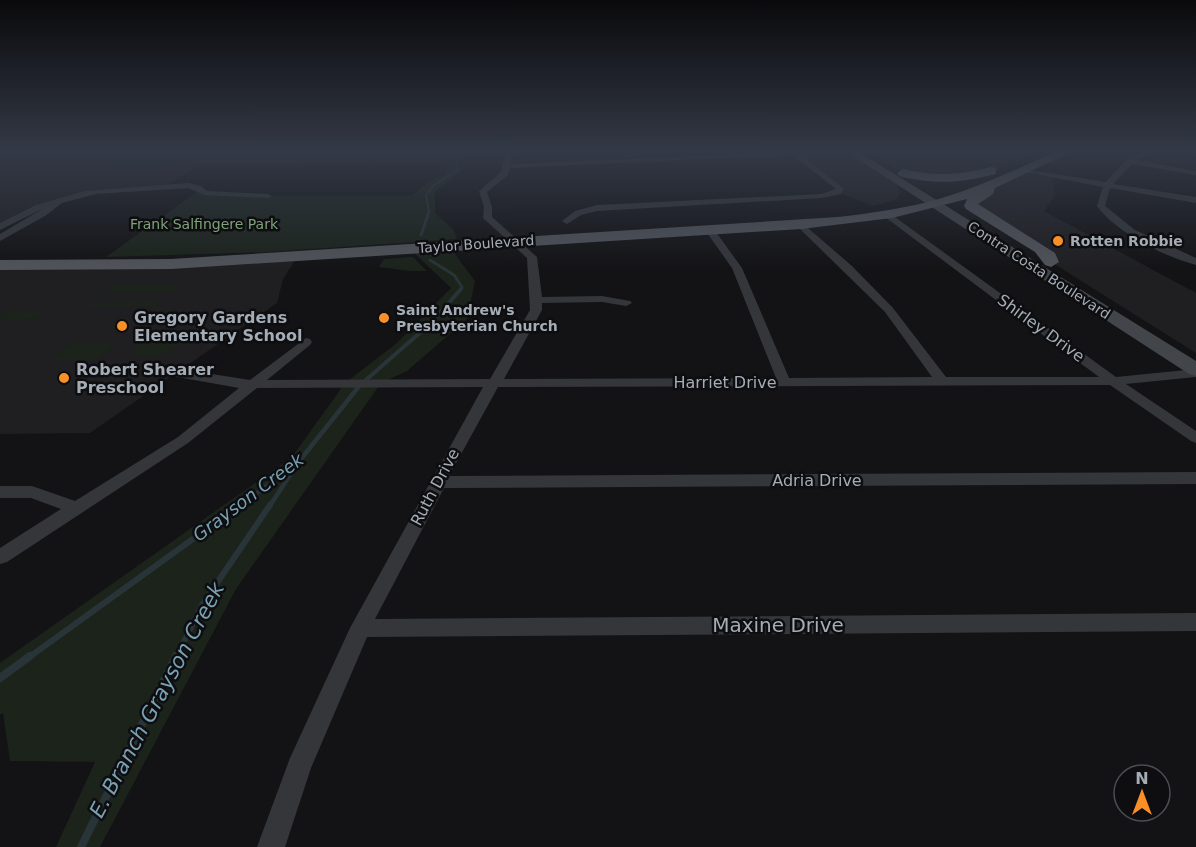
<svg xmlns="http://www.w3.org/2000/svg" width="1196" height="847" font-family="'DejaVu Sans',sans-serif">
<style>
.built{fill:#1f1f22}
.green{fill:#1b231b}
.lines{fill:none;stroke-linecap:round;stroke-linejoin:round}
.stream-far5{stroke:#293439;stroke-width:2}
.stream-far4{stroke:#293439;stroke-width:3}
.stream-far3{stroke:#293439;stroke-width:4}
.stream-far2{stroke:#293439;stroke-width:4.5}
.stream-far1{stroke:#293439;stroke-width:6}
.stream{stroke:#293439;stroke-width:8}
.street{fill:#34363a;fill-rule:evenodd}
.secondary{fill:#42454a;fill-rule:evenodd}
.primary{fill:#505359;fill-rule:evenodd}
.poi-dot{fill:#f99027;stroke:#0e0e10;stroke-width:2}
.labels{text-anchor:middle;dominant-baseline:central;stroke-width:5;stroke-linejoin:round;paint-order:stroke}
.far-park-label{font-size:14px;fill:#7ea27a;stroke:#0e0e10}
.far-poi-label{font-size:14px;font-weight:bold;fill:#a4acb6;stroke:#0e0e10;text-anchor:start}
.far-street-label{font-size:14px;fill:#a4acb6;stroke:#0e0e10}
.poi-label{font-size:16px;font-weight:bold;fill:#a4acb6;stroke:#0e0e10;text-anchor:start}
.street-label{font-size:16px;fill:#a4acb6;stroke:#0e0e10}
.water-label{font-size:18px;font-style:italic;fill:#79a1b3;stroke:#0e0e10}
.near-street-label{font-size:20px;fill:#a4acb6;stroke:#0e0e10}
.near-water-label{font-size:21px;font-style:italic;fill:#79a1b3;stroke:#0e0e10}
</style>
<rect width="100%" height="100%" fill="#131315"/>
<path class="built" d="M 0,152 L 450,152 L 448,164 L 199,165 L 160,189 L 121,188 L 91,191 L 59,201 L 0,227 Z
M 727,152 L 852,152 L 886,173 L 899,188 L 901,194 L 895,200 L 873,206 L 838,192 L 837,186 L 793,152 L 731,156 Z
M 867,152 L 1040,152 L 1000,169 L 945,181 L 903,173 Z
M 1023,171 L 1052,177 L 1055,195 L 1044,211 L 1196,293 L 1196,353 L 1051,262 L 972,201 Z
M 298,256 L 283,279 L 277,303 L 90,433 L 0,434 L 0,265 Z"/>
<path class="green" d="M 87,152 L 121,152 L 101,162 L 65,162 Z
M 148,152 L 194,152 L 171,164 L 111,164 L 123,158 Z
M 296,152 L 461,152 L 465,168 L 435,192 L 435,213 L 454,230 L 457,239 L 267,252 L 106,257 L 200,190 L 202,192 L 268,196 L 411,196 L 430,181 L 446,174 L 448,161 L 286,159 Z
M 449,246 L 475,281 L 467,319 L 407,371 L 381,383 L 236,589 L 100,847 L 56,847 L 95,762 L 10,761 L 3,713 L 0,715 L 0,663 L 292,457 L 345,383 L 397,343 L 451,288 L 410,249 Z
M 413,257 L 427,271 L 409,271 L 379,267 L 384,259 Z
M 179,285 L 173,291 L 100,292 L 111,288 L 106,288 L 109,286 Z
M 160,301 L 155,306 L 87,306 L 90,303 L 85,303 Z
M 9,311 L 46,311 L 35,319 L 0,320 L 0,317 Z
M 160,336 L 178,337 L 180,343 C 170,355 147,362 133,353 C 134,341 149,338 160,336 Z
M 116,343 L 98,360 L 52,360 L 71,344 Z"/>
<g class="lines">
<path class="stream-far5" d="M 429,213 L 426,195 L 433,186 L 458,170 L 455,157 L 458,152"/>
<path class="stream-far4" d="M 421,235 L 429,212
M 430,260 L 454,275 L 462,287 L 460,290"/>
<path class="stream-far3" d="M 359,386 L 431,323 L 461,289"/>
<path class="stream-far2" d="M 238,507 L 297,464 L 360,385
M 269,507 L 294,469"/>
<path class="stream-far1" d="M 28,658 L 240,505
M 176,658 L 202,605 L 270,505"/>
<path class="stream" d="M 0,678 L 30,656
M 81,847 L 176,656"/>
<path class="street" d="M 506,152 L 513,152 L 510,164 L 803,152 L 800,154 L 844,189 L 841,194 L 821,198 L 597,211 L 581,215 L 567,224 L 562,221 L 575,211 L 597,205 L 821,194 L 836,189 L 792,155 L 510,168 L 508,175 L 487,192 L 492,207 L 492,217 L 537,257 L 542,297 L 602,296 L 630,301 L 632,303 L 626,306 L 602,302 L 542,303 L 542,310 L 504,379 L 776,378 L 732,268 L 705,230 L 710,227 L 713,228 L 742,268 L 789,378 L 932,377 L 885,312 L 798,227 L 798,223 L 801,222 L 852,266 L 893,308 L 946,377 L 1099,377 L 885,217 L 884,215 L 888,212 L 1116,377 L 1196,369 L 1196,377 L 1126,384 L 1196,431 L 1196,443 L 1191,441 L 1110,385 L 498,387 L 449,476 L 1196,472 L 1196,484 L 444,488 L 375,619 L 1196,613 L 1196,631 L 367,637 L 311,768 L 285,847 L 257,847 L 290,758 L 350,628 L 483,387 L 257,388 L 188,443 L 7,562 L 0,564 L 0,548 L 61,509 L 31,498 L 0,498 L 0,486 L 32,486 L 75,501 L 178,437 L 239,388 L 149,372 L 147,369 L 149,366 L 154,365 L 250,380 L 306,338 L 310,339 L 312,342 L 310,345 L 267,380 L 490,379 L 530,310 L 527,258 L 483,218 L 484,207 L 479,191 L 501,172 Z
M 1144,152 L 1153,152 L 1138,160 L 1196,171 L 1196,175 L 1132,164 L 1113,184 L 1196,197 L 1196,203 L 1110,188 L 1105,206 L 1135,230 L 1196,258 L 1196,265 C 1163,256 1117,233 1097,206 L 1103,187 L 1019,171 L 1023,169 L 1106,182 L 1127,159 Z
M 1190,152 L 1196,152 L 1196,154 L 1192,153 Z
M 188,183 L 201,186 L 207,191 L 268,194 L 272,196 L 268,198 L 205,195 L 188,188 L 96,194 L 62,203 L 45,216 L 0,241 L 0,234 L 44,208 L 0,230 L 0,223 L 36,205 L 85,191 Z"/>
<path class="secondary" d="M 847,152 L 859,152 L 1196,361 L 1196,376 L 1189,374 Z"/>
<path class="primary" d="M 1056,152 L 1071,152 L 995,188 L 993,194 L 978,204 L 1055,253 L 1059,262 L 1051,267 L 1045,265 L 1035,252 L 966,209 L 964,206 L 967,199 L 892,218 L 801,229 L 171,269 L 0,270 L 0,260 L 171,259 L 838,217 C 873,213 908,208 942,198 C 981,186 1019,168 1056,152 Z
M 992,167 L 996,168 L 996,174 C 959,183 937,185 899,176 L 897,173 L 903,169 C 935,177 960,175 992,167 Z"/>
</g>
<linearGradient id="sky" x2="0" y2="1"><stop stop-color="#0a0a0c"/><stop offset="0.56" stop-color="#333946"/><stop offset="1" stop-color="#333946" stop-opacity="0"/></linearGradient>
<rect width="1196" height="270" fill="url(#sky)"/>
<g class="poi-dot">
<circle cx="1058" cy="241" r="6"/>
<circle cx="384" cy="318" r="6"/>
<circle cx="122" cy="326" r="6"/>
<circle cx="64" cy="378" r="6"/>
</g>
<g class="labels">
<g class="far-park-label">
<text x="204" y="224">Frank Salfingere Park</text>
</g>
<g class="far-poi-label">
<text x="1070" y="241">Rotten Robbie</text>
<text x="396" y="310">Saint Andrew's<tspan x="396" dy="16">Presbyterian Church</tspan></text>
</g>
<g class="far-street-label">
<text transform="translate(476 244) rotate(-4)">Taylor Boulevard</text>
<text transform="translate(1039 270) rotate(33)">Contra Costa Boulevard</text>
</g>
<g class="poi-label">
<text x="134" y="317">Gregory Gardens<tspan x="134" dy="18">Elementary School</tspan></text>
<text x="76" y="369">Robert Shearer<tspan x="76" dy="18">Preschool</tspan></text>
</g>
<g class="street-label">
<text transform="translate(1041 328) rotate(36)">Shirley Drive</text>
<text x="725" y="382">Harriet Drive</text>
<text x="817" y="480">Adria Drive</text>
<text transform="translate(435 487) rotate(-62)">Ruth Drive</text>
</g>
<g class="water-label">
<text transform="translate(248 497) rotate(-37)">Grayson Creek</text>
</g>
<g class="near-street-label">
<text x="778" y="625">Maxine Drive</text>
</g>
<g class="near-water-label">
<text transform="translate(157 700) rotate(-62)">E. Branch Grayson Creek</text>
</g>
</g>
<g transform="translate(1142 793)"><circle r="28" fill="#0e0e10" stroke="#4a4d52" stroke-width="1.5"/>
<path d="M0-4.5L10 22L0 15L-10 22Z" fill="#f99027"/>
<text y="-9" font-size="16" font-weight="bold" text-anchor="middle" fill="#a4acb6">N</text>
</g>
</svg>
